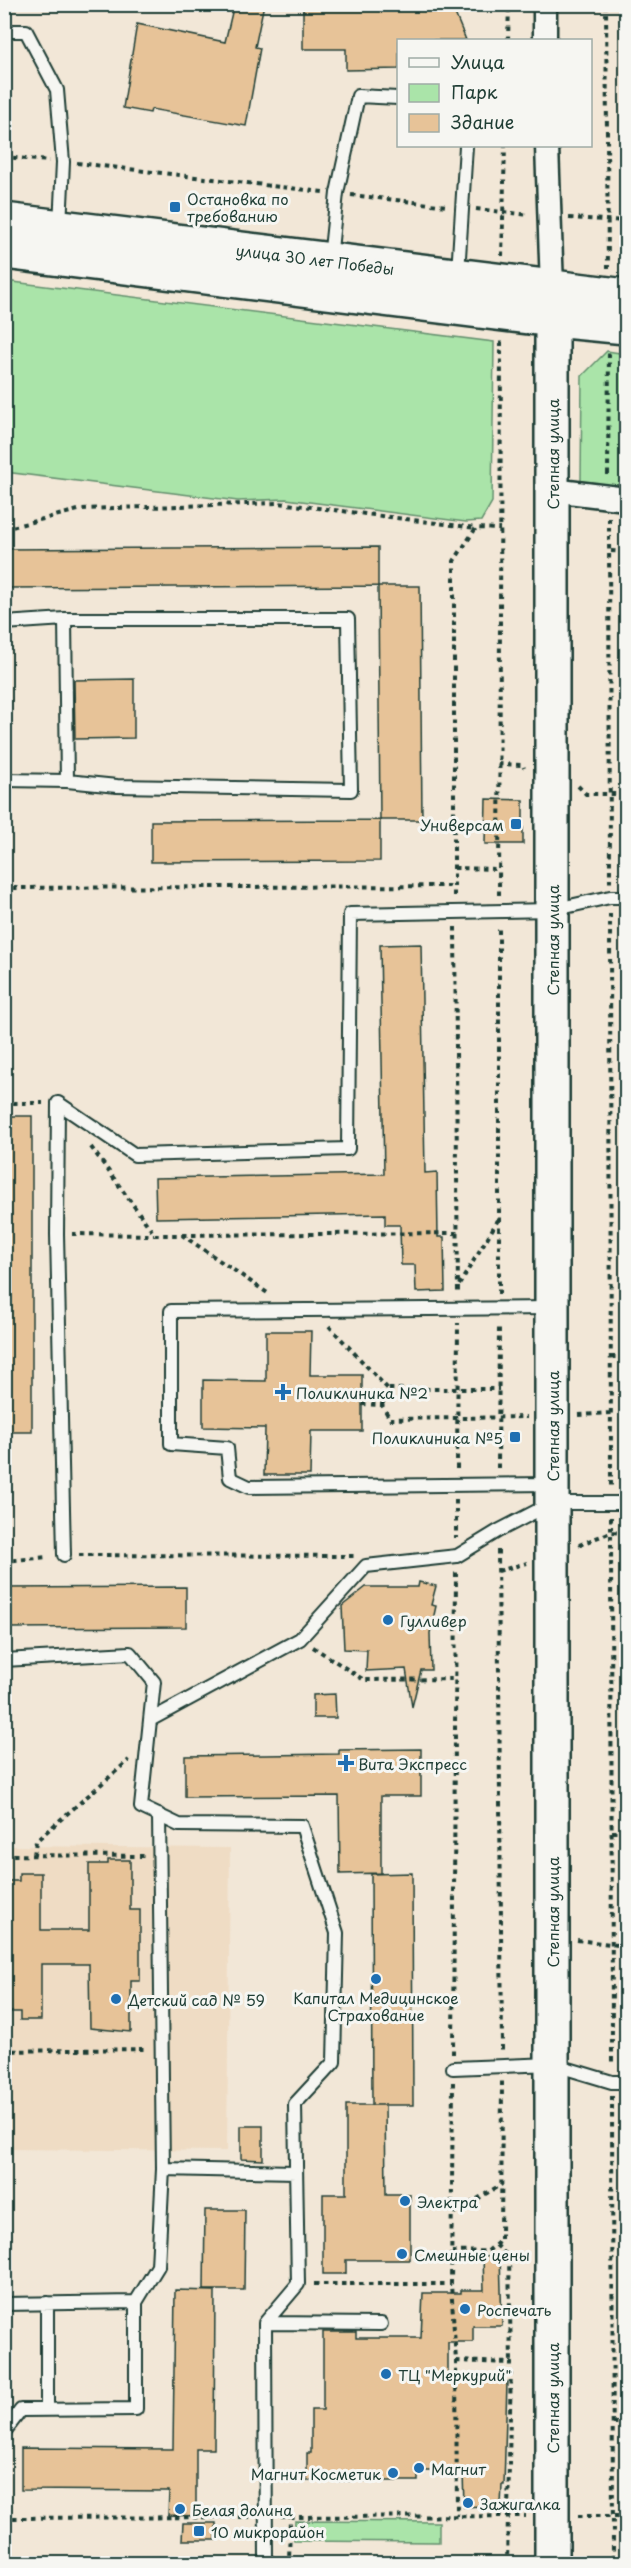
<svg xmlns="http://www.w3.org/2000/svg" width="631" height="2568" font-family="'Playpen Sans',sans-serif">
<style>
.built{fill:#efdcc4}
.green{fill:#aae4a9;stroke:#64906e;stroke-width:1.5}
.building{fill:#e7c398;stroke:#1f3d34;stroke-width:1.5}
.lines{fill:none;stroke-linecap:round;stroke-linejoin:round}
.lane-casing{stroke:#1f3d34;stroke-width:16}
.street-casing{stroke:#1f3d34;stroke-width:27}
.secondary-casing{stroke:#1f3d34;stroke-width:38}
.path{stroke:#1f3d34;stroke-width:4;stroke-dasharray:4.5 4.5;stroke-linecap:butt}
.lane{stroke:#f6f6f2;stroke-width:12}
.street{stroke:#f6f6f2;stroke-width:22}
.secondary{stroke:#f6f6f2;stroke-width:33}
.poi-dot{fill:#1f6fb2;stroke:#f6f6f2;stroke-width:2}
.labels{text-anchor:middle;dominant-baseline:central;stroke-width:6;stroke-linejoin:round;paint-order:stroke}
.poi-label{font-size:15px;fill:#1f3d34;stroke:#f6f6f2;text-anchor:start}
.street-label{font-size:15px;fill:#1f3d34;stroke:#f6f6f2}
</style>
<rect width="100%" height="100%" fill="#f2e7d7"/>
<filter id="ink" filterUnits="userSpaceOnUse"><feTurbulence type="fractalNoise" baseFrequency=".0167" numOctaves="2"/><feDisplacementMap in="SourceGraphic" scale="12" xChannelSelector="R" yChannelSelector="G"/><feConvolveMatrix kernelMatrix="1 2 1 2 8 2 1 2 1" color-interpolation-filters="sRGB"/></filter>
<g filter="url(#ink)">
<path class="built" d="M 5,1846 L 230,1848 L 227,2151 L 5,2149 Z"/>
<path class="green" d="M 5,281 L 494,342 L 492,502 L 481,521 L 466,522 L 286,499 L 238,501 L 5,472 Z
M 607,351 L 626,354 L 626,489 L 581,483 L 582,376 Z
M 295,2521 L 439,2522 L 439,2542 L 294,2541 Z"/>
<path class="building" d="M 234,4 L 264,4 L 255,47 L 260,48 L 246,126 L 151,109 L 150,113 L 123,108 L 137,24 L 225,42 Z
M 303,4 L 451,4 L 466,40 L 399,40 L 399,69 L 346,70 L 346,49 L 303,49 Z
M 378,547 L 378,586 L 4,588 L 4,549 Z
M 378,586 L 420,586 L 422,820 L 380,820 Z
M 134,679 L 134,738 L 75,739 L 74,680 Z
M 486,799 L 523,800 L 523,844 L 485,844 Z
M 380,820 L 380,861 L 151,862 L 151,821 Z
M 421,944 L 425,1173 L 437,1172 L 438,1237 L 444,1237 L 445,1291 L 416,1292 L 415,1265 L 401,1265 L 400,1225 L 385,1225 L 385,1214 L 156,1218 L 155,1178 L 384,1174 L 380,945 Z
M 4,1116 L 32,1116 L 32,1432 L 4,1432 Z
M 266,1331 L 311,1331 L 310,1375 L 362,1375 L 362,1431 L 311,1431 L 310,1475 L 264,1475 L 265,1428 L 203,1427 L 203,1380 L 266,1381 Z
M 419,1582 L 436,1586 L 431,1605 L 436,1606 L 430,1633 L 431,1670 L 421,1670 L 412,1707 L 406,1669 L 366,1671 L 367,1650 L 344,1649 L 342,1606 L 366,1587 L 418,1587 Z
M 186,1587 L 186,1627 L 4,1628 L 4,1588 Z
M 335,1694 L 336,1718 L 313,1718 L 313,1695 Z
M 421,1749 L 421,1796 L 381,1796 L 381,1873 L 340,1874 L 339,1796 L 185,1797 L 185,1756 L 339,1754 L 339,1750 Z
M 108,1860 L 130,1860 L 130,1910 L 140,1910 L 140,1981 L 131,1981 L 131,2032 L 90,2028 L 89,1964 L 41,1964 L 41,2020 L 20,2020 L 20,2012 L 4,2012 L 4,1881 L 19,1881 L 19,1873 L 41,1873 L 41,1930 L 89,1930 L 89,1864 L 108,1864 Z
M 412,1873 L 413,2105 L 372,2105 L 371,1874 Z
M 346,2105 L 385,2105 L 386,2194 L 410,2194 L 410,2260 L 346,2260 L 346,2274 L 323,2274 L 323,2194 L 346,2194 Z
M 241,2126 L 263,2126 L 263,2160 L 241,2159 Z
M 205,2210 L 245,2210 L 244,2290 L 204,2290 Z
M 500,2255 L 502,2326 L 473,2326 L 473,2342 L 448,2342 L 448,2378 L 507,2382 L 504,2485 L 502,2485 L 501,2505 L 464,2507 L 463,2471 L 418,2471 L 418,2481 L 307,2481 L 307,2453 L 311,2453 L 311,2410 L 323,2410 L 323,2332 L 356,2332 L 356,2338 L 421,2338 L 423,2293 L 461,2293 L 461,2290 L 484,2290 L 483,2256 Z
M 175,2290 L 215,2291 L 214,2449 L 196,2449 L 196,2516 L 168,2515 L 169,2491 L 21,2490 L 21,2448 L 173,2449 Z
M 183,2523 L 216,2523 L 216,2540 L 182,2540 Z"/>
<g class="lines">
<g class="lane-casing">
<path id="lane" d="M 4,31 L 26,31 L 57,90 L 63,162 L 60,226
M 330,259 L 337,193 L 358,96 L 398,98
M 458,273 L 466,146
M 65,619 L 67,781
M 4,623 L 65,619 L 348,619 L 351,790 L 117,786 L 67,781 L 4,780
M 58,1103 L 135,1155 L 348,1149 L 350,914 L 552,910 L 610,897 L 626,897
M 58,1103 L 57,1234 L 64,1555
M 550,1484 L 249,1487 L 230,1478 L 227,1448 L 171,1444 L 171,1311 L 551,1308
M 4,1660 L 130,1653 L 154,1682 L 150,1720
M 159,1815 L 163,2169
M 453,2068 L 552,2064 L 612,2082 L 626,2082
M 4,2304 L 136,2302 L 158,2266 L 163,2169 L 296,2172
M 265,2323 L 381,2324
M 47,2410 L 47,2303
M 4,2432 L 21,2410 L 136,2409 L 136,2302
M 266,2564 L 265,2323 L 298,2284 L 295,2104 L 334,2062 L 337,1933 L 302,1826 L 179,1825 L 141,1807 L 150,1720 L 300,1639 L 366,1566 L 457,1556 L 498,1531 L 552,1503 L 626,1503"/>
</g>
<g class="street-casing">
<path id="street" d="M 545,4 L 545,40
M 547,146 L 552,288
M 552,490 L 626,499"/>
</g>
<g class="secondary-casing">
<path id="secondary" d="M 4,220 L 626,296
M 4,252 L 553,320 L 626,327
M 552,288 L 552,2564"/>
</g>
<path class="path" d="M 606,4 L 608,268
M 508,40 L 509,4
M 4,157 L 49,161
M 77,163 L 323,192
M 351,195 L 448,206
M 476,209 L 529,215
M 569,218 L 626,221
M 502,256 L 505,146
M 608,475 L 609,350
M 609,518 L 610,883
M 4,529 L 82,509 L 279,503 L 476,528
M 611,551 L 626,552
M 498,764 L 523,765 L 524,768
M 578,786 L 586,794 L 626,794
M 454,868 L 499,869
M 4,888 L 454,886
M 499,895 L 501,341
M 454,896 L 454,561 L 476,528 L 500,529
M 610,914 L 611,1489
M 455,927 L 458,1295
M 4,1103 L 43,1103
M 91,1147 L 155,1235 L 182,1235 L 269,1294
M 72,1234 L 154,1235
M 183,1235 L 459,1233
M 459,1285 L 498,1220
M 499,1294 L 499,926
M 329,1326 L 388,1389
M 611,1357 L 626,1357
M 362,1404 L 382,1405 L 390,1419 L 527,1417
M 382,1405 L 388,1389 L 499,1389
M 579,1415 L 611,1413
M 498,1468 L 499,1325
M 457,1469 L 458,1323
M 456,1500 L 456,1538
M 611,1517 L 612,2065
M 579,1545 L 611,1532 L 626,1533
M 498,1550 L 502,2050
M 79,1555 L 354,1556
M 4,1561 L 48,1557
M 498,1571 L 527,1563
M 313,1647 L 364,1680 L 455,1679
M 612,1832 L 626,1832
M 4,1855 L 144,1856
M 34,1855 L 36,1841 L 129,1760
M 577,1940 L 626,1946
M 4,2051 L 145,2049
M 453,2054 L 456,1572
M 453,2082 L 451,2284 L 456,2361 L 457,2516
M 612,2096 L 613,2564
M 454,2213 L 502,2184
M 496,2245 L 509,2257 L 511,2363
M 452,2252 L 488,2251 L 501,2240 L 502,2081
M 314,2284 L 451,2284
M 456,2361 L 511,2363 L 507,2564
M 613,2423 L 626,2423
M 578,2516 L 626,2516
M 281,2517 L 526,2516
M 4,2518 L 250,2517
M 289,2564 L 290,2517"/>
<use href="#lane" class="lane"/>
<use href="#street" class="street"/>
<use href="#secondary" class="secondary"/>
</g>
</g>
<g class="poi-dot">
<rect x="169" y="201" width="12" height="12" rx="3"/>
<rect x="510" y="818" width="12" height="12" rx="3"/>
<path d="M280 1383h6v6h6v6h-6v6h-6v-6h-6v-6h6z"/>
<rect x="509" y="1431" width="12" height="12" rx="3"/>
<circle cx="388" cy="1620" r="6"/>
<path d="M343 1754h6v6h6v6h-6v6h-6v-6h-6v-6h6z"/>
<circle cx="376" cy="1979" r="6"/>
<circle cx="116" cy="1999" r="6"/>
<circle cx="405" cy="2201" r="6"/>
<circle cx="402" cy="2254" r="6"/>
<circle cx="465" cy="2309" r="6"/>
<circle cx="386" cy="2374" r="6"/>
<circle cx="419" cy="2468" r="6"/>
<circle cx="393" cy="2473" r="6"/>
<circle cx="468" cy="2503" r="6"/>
<circle cx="180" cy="2509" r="6"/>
<rect x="193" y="2525" width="12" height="12" rx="3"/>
</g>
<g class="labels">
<g class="poi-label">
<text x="187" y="198">Остановка по<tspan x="187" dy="17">требованию</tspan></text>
<text x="504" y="824" text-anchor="end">Универсам</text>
<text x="296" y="1392">Поликлиника №2</text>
<text x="503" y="1437" text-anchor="end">Поликлиника №5</text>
<text x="400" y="1620">Гулливер</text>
<text x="358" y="1763">Вита Экспресс</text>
<text x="376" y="1997" text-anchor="middle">Капитал Медицинское<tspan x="376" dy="17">Страхование</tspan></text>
<text x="128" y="1999">Детский сад № 59</text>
<text x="417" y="2201">Электра</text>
<text x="414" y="2254">Смешные цены</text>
<text x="477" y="2309">Роспечать</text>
<text x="398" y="2374">ТЦ "Меркурий"</text>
<text x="431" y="2468">Магнит</text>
<text x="381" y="2473" text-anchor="end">Магнит Косметик</text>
<text x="480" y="2503">Зажигалка</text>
<text x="192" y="2509">Белая долина</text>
<text x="211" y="2531">10 микрорайон</text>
</g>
<g class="street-label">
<text transform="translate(315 259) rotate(7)">улица 30 лет Победы</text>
<text transform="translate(552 454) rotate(-90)">Степная улица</text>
<text transform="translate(552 940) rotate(-90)">Степная улица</text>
<text transform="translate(552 1426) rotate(-90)">Степная улица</text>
<text transform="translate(552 1912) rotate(-90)">Степная улица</text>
<text transform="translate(552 2398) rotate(-90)">Степная улица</text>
</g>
</g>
<rect width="631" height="2568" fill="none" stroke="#f6f6f2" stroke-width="24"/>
<rect x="12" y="12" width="607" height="2544" fill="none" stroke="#1f3d34" stroke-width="2" filter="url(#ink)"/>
<rect x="397" y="39" width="195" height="108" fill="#f6f6f2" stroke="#a0aca6" stroke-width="1.5"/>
<rect x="409" y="58" width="30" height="9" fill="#f6f6f2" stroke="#a0aca6" stroke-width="1.5"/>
<text x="451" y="69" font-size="18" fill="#1f3d34">Улица</text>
<rect x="409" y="84" width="30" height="18" fill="#aae4a9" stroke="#a0aca6" stroke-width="1.5"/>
<text x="451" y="99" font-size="18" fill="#1f3d34">Парк</text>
<rect x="409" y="114" width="30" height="18" fill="#e7c398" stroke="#a0aca6" stroke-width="1.5"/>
<text x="451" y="129" font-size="18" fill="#1f3d34">Здание</text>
</svg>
